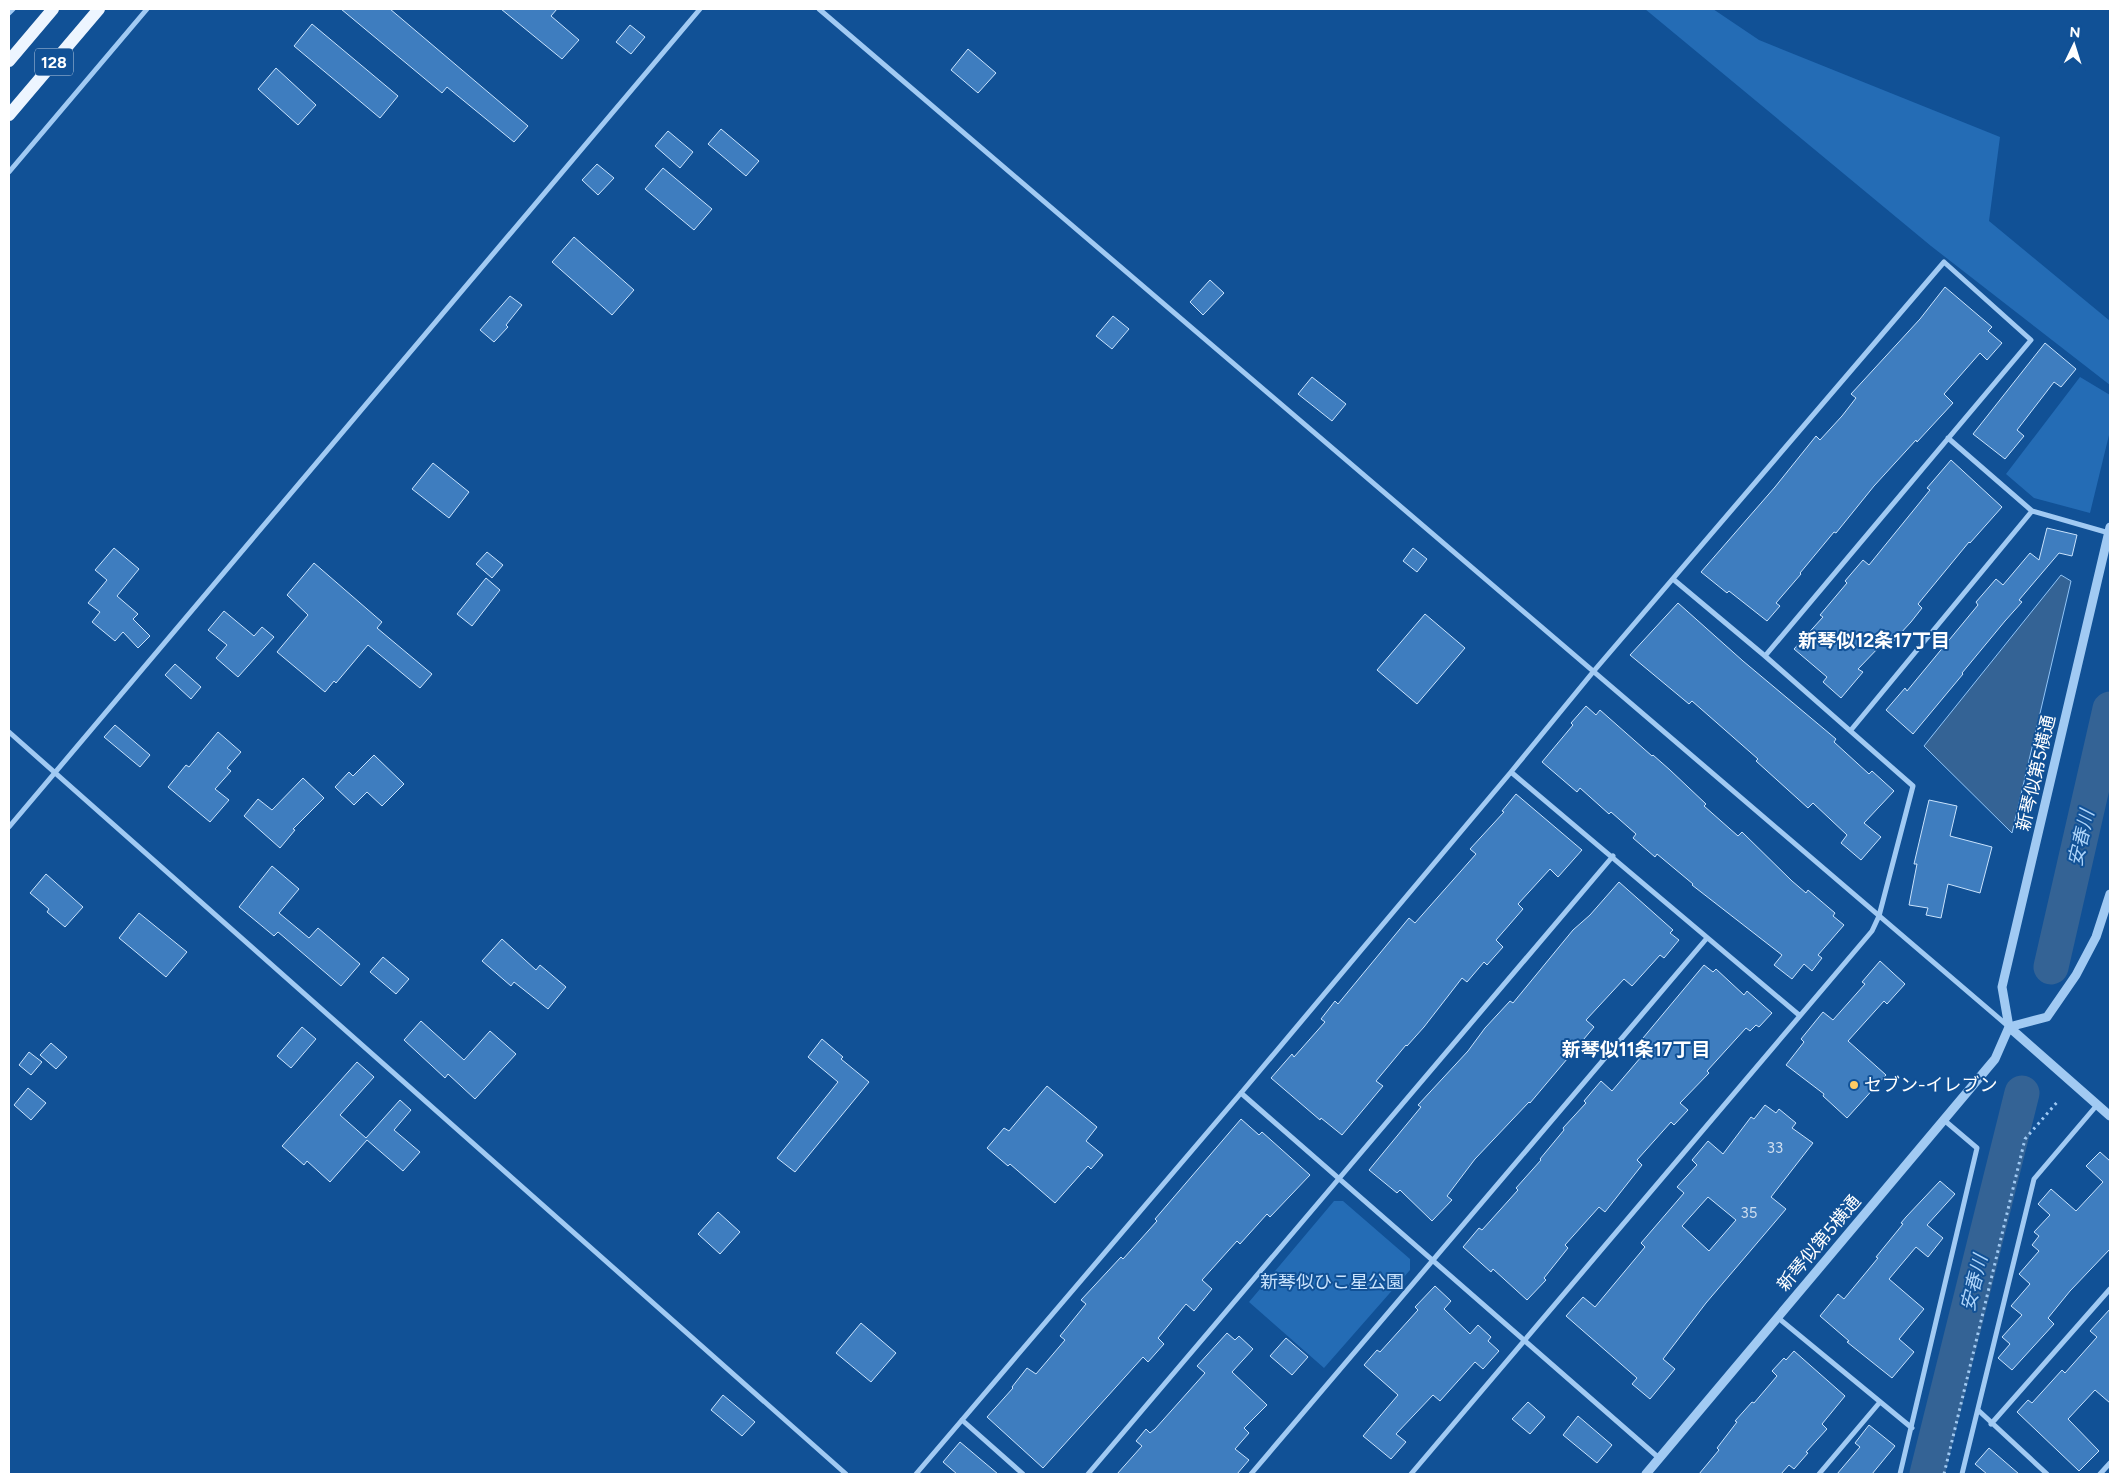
<svg xmlns="http://www.w3.org/2000/svg" width="2119" height="1483" font-family="Figtree,'Noto Sans JP',sans-serif">
<style>
.green{fill:#246cb5}
.water{fill:#346395;stroke:#92c5f7}
.lines{fill:none;stroke-linecap:round;stroke-linejoin:round}
.river{stroke:#346395;stroke-width:35}
.building{fill:#3e7dbf;stroke:#c9e3fd;fill-rule:evenodd}
.path{stroke:#a1caf3;stroke-width:3;stroke-dasharray:2.5 4;stroke-linecap:butt}
.minor{stroke:#a1caf3;stroke-width:5}
.tertiary{stroke:#a1caf3;stroke-width:9}
.primary{stroke:#edf5ff;stroke-width:12}
.poi-dot{fill:#ffcb63;stroke:#115196;stroke-width:2}
.labels{text-anchor:middle;dominant-baseline:central;stroke-width:4;stroke-linejoin:round;paint-order:stroke}
.number-label{font-size:15px;fill:#cfdeef}
.shield{fill:#115196;stroke:#b8cbe0;stroke-width:1}
.shield-label{font-size:16px;font-weight:bold;fill:#fff}
.street-label{font-size:18px;fill:#fff;stroke:#115196}
.poi-label{font-size:18px;fill:#fff;stroke:#115196;text-anchor:start}
.park-label{font-size:18px;fill:#c9e3fd;stroke:#115196}
.neighbourhood-label{font-size:19px;font-weight:bold;fill:#fff;stroke:#115196}
.water-label{font-size:19px;font-style:italic;fill:#add4fa;stroke:#115196}
</style>
<rect width="100%" height="100%" fill="#115196"/>
<path class="green" d="M 1645,9 L 1713,9 L 1759,40 L 2000,137 L 1989,221 L 2110,321 L 2110,385 L 1931,246 Z
M 2080,377 L 2110,395 L 2110,431 L 2090,513 L 2034,498 L 2006,474 Z
M 1334,1201 L 1343,1201 L 1410,1259 L 1410,1270 L 1324,1368 L 1249,1302 Z"/>
<path class="water" d="M 2061,575 L 2071,581 L 2012,833 L 1924,746 Z"/>
<g class="lines">
<path class="river" d="M 2051,967 L 2110,709
M 1927,1474 L 2022,1093"/>
</g>
<path class="building" d="M 341,9 L 390,9 L 528,126 L 514,142 L 447,87 L 442,93 Z
M 501,9 L 557,9 L 551,16 L 579,40 L 562,59 Z
M 312,24 L 398,96 L 380,118 L 294,46 Z
M 630,25 L 645,37 L 631,54 L 616,42 Z
M 968,49 L 996,73 L 978,93 L 951,70 Z
M 276,68 L 316,105 L 298,125 L 258,89 Z
M 721,129 L 759,161 L 746,176 L 708,144 Z
M 668,131 L 693,152 L 680,168 L 655,146 Z
M 597,164 L 614,178 L 598,195 L 582,180 Z
M 663,168 L 712,209 L 694,230 L 645,189 Z
M 574,237 L 634,290 L 612,315 L 552,262 Z
M 1210,280 L 1224,293 L 1203,315 L 1190,302 Z
M 1945,287 L 1992,327 L 1988,331 L 2002,343 L 1987,360 L 1980,353 L 1944,394 L 1953,403 L 1917,442 L 1916,440 L 1874,486 L 1836,533 L 1834,532 L 1800,573 L 1801,574 L 1776,603 L 1780,606 L 1767,621 L 1729,591 L 1727,593 L 1701,572 L 1775,487 L 1816,436 L 1820,440 L 1842,416 L 1856,398 L 1851,394 L 1920,319 Z
M 510,296 L 522,305 L 506,325 L 508,327 L 494,342 L 480,330 Z
M 1113,316 L 1129,329 L 1112,349 L 1096,336 Z
M 2045,343 L 2076,369 L 2061,387 L 2054,382 L 2017,430 L 2024,436 L 2005,459 L 1973,434 Z
M 1312,377 L 1346,404 L 1332,421 L 1298,394 Z
M 1951,460 L 2002,507 L 1970,543 L 1969,542 L 1918,604 L 1922,608 L 1911,622 L 1887,648 L 1882,644 L 1858,669 L 1863,672 L 1841,698 L 1823,682 L 1827,677 L 1794,649 L 1823,617 L 1820,615 L 1847,583 L 1845,581 L 1863,560 L 1869,565 L 1930,490 L 1927,488 Z
M 433,463 L 469,492 L 449,518 L 412,489 Z
M 2047,528 L 2077,535 L 2072,556 L 2059,553 L 2019,600 L 2022,602 L 2005,621 L 1962,673 L 1963,674 L 1913,734 L 1886,710 L 1905,688 L 1907,691 L 1978,605 L 1976,602 L 1996,579 L 2003,585 L 2030,553 L 2039,560 Z
M 114,548 L 139,569 L 117,596 L 138,614 L 133,619 L 150,636 L 138,648 L 123,632 L 115,641 L 92,622 L 100,612 L 88,603 L 107,580 L 95,570 Z
M 1413,548 L 1427,559 L 1417,572 L 1403,561 Z
M 487,552 L 503,565 L 492,578 L 476,564 Z
M 314,563 L 382,622 L 377,628 L 432,674 L 420,688 L 368,645 L 336,683 L 334,681 L 325,692 L 277,652 L 308,615 L 287,595 Z
M 486,578 L 500,590 L 472,626 L 457,614 Z
M 1678,603 L 1743,661 L 1836,739 L 1834,742 L 1869,774 L 1872,771 L 1894,791 L 1864,823 L 1881,837 L 1861,860 L 1841,843 L 1847,835 L 1813,803 L 1808,808 L 1756,761 L 1758,759 L 1692,701 L 1689,704 L 1630,655 Z
M 224,611 L 254,636 L 262,627 L 274,637 L 238,677 L 216,658 L 227,645 L 208,630 Z
M 1425,614 L 1465,648 L 1417,704 L 1377,670 Z
M 175,664 L 201,687 L 191,699 L 165,675 Z
M 1586,706 L 1596,715 L 1600,710 L 1652,756 L 1653,755 L 1670,770 L 1706,804 L 1704,806 L 1738,836 L 1742,832 L 1792,881 L 1806,893 L 1808,890 L 1835,913 L 1833,916 L 1844,925 L 1818,955 L 1822,958 L 1812,971 L 1804,964 L 1792,979 L 1774,965 L 1782,955 L 1692,885 L 1693,884 L 1657,854 L 1655,857 L 1633,838 L 1636,834 L 1611,812 L 1609,814 L 1580,788 L 1577,792 L 1542,762 L 1573,725 L 1571,723 Z
M 115,725 L 150,755 L 140,767 L 104,737 Z
M 218,732 L 241,752 L 227,768 L 231,771 L 215,789 L 229,800 L 210,822 L 168,787 L 186,765 L 189,767 Z
M 374,755 L 404,784 L 382,806 L 367,792 L 354,805 L 335,787 L 349,772 L 353,776 Z
M 303,778 L 324,798 L 293,829 L 295,830 L 280,848 L 244,816 L 258,799 L 272,810 Z
M 1516,794 L 1582,850 L 1558,877 L 1550,869 L 1518,904 L 1523,909 L 1496,940 L 1503,947 L 1487,965 L 1484,962 L 1467,982 L 1462,978 L 1424,1027 L 1407,1046 L 1406,1045 L 1376,1081 L 1383,1086 L 1342,1135 L 1321,1118 L 1320,1120 L 1271,1078 L 1292,1054 L 1294,1057 L 1325,1022 L 1321,1019 L 1335,1001 L 1338,1004 L 1409,918 L 1415,923 L 1476,854 L 1470,849 L 1504,812 L 1502,811 Z
M 1929,800 L 1957,806 L 1950,836 L 1992,847 L 1980,893 L 1948,884 L 1941,918 L 1926,915 L 1928,908 L 1909,905 L 1917,864 L 1914,864 Z
M 272,866 L 299,889 L 279,913 L 309,938 L 318,928 L 360,964 L 341,986 L 278,932 L 274,936 L 239,907 Z
M 46,874 L 83,907 L 65,927 L 47,912 L 49,909 L 30,893 Z
M 1619,882 L 1673,930 L 1670,933 L 1679,940 L 1664,958 L 1660,955 L 1632,986 L 1624,979 L 1586,1020 L 1594,1027 L 1530,1103 L 1529,1102 L 1475,1159 L 1447,1196 L 1452,1200 L 1432,1221 L 1400,1190 L 1397,1193 L 1369,1170 L 1421,1107 L 1418,1105 L 1468,1051 L 1485,1028 L 1510,1001 L 1513,1003 L 1573,930 L 1590,915 Z
M 139,913 L 187,952 L 166,977 L 119,938 Z
M 502,939 L 536,970 L 540,965 L 566,987 L 548,1009 L 514,982 L 511,986 L 482,961 Z
M 383,957 L 409,979 L 396,994 L 370,972 Z
M 1880,961 L 1905,984 L 1887,1004 L 1884,1001 L 1848,1041 L 1886,1075 L 1847,1118 L 1823,1096 L 1824,1094 L 1786,1065 L 1804,1042 L 1801,1039 L 1823,1012 L 1833,1020 L 1865,984 L 1862,982 Z
M 1704,965 L 1713,972 L 1716,969 L 1744,995 L 1747,991 L 1772,1013 L 1759,1027 L 1756,1025 L 1750,1031 L 1746,1028 L 1707,1071 L 1709,1073 L 1680,1103 L 1688,1110 L 1674,1125 L 1671,1122 L 1637,1160 L 1642,1165 L 1605,1212 L 1599,1207 L 1565,1245 L 1568,1248 L 1544,1278 L 1546,1280 L 1527,1300 L 1493,1269 L 1491,1272 L 1463,1247 L 1479,1228 L 1482,1230 L 1518,1190 L 1516,1188 L 1541,1160 L 1540,1159 L 1564,1130 L 1563,1128 L 1586,1103 L 1584,1101 L 1601,1081 L 1612,1091 L 1647,1050 L 1638,1044 Z
M 421,1021 L 464,1060 L 490,1031 L 516,1054 L 475,1099 L 448,1074 L 445,1078 L 404,1040 Z
M 302,1027 L 316,1039 L 291,1068 L 277,1056 Z
M 822,1039 L 843,1057 L 841,1059 L 869,1082 L 795,1172 L 777,1158 L 838,1082 L 808,1057 Z
M 51,1043 L 67,1057 L 56,1069 L 40,1055 Z
M 29,1052 L 42,1062 L 31,1075 L 19,1065 Z
M 357,1062 L 374,1077 L 340,1115 L 366,1138 L 400,1100 L 411,1110 L 394,1130 L 420,1152 L 403,1171 L 367,1140 L 330,1182 L 307,1161 L 304,1165 L 282,1146 Z
M 1047,1086 L 1097,1127 L 1086,1141 L 1103,1155 L 1091,1169 L 1088,1166 L 1055,1203 L 1010,1164 L 1008,1166 L 987,1148 L 1004,1128 L 1009,1131 Z
M 28,1088 L 46,1103 L 31,1120 L 14,1105 Z
M 1765,1105 L 1776,1113 L 1779,1109 L 1796,1123 L 1792,1128 L 1813,1143 L 1771,1197 L 1786,1209 L 1706,1303 L 1663,1359 L 1675,1369 L 1650,1399 L 1632,1384 L 1637,1378 L 1566,1316 L 1583,1297 L 1595,1307 L 1645,1247 L 1641,1243 L 1684,1193 L 1677,1187 L 1697,1165 L 1692,1160 L 1708,1141 L 1723,1154 L 1751,1117 L 1754,1119 ZM 1708,1197 L 1736,1220 L 1709,1251 L 1682,1226 Z
M 1241,1119 L 1259,1135 L 1262,1132 L 1310,1175 L 1270,1217 L 1267,1214 L 1240,1244 L 1237,1241 L 1202,1280 L 1212,1289 L 1194,1311 L 1186,1304 L 1158,1338 L 1164,1344 L 1148,1362 L 1143,1357 L 1043,1468 L 987,1417 L 1013,1388 L 1012,1387 L 1027,1368 L 1036,1374 L 1065,1340 L 1060,1336 L 1086,1304 L 1081,1300 L 1121,1257 L 1123,1259 L 1157,1221 L 1155,1219 Z
M 2100,1152 L 2110,1161 L 2110,1249 L 2070,1291 L 2048,1318 L 2054,1324 L 2012,1370 L 1998,1358 L 2010,1344 L 2002,1337 L 2022,1315 L 2011,1306 L 2030,1284 L 2019,1274 L 2039,1251 L 2032,1245 L 2039,1236 L 2034,1232 L 2050,1215 L 2038,1204 L 2051,1189 L 2076,1211 L 2103,1182 L 2086,1166 Z
M 1940,1181 L 1955,1194 L 1927,1225 L 1943,1238 L 1928,1257 L 1916,1247 L 1889,1279 L 1924,1309 L 1899,1339 L 1914,1352 L 1892,1378 L 1847,1342 L 1849,1341 L 1820,1316 L 1838,1294 L 1844,1299 L 1878,1258 L 1876,1257 L 1903,1224 L 1901,1223 L 1906,1217 Z
M 718,1212 L 740,1232 L 720,1254 L 698,1234 Z
M 1435,1286 L 1451,1301 L 1444,1309 L 1470,1334 L 1478,1325 L 1491,1337 L 1488,1341 L 1499,1351 L 1483,1369 L 1475,1362 L 1440,1401 L 1433,1395 L 1396,1434 L 1406,1442 L 1391,1459 L 1363,1436 L 1398,1395 L 1364,1365 L 1377,1350 L 1380,1352 L 1418,1310 L 1415,1307 Z
M 2110,1309 L 2110,1403 L 2095,1390 L 2068,1419 L 2099,1451 L 2079,1471 L 2017,1412 L 2028,1400 L 2032,1403 L 2062,1370 L 2065,1373 L 2097,1337 L 2090,1331 Z
M 861,1323 L 896,1353 L 871,1382 L 836,1353 Z
M 1227,1333 L 1235,1340 L 1239,1336 L 1253,1349 L 1232,1372 L 1267,1405 L 1244,1428 L 1249,1433 L 1235,1449 L 1249,1460 L 1237,1474 L 1117,1474 L 1142,1446 L 1136,1441 L 1146,1429 L 1150,1433 L 1155,1429 L 1205,1373 L 1197,1366 Z
M 1286,1338 L 1308,1357 L 1292,1375 L 1270,1356 Z
M 1794,1351 L 1845,1396 L 1822,1424 L 1827,1429 L 1806,1452 L 1808,1453 L 1794,1469 L 1789,1465 L 1781,1474 L 1699,1474 L 1719,1450 L 1717,1448 L 1737,1422 L 1735,1421 L 1752,1402 L 1754,1403 L 1777,1376 L 1772,1371 L 1784,1358 L 1786,1360 Z
M 723,1395 L 755,1422 L 742,1436 L 711,1410 Z
M 1528,1402 L 1545,1417 L 1530,1434 L 1512,1419 Z
M 1578,1416 L 1612,1445 L 1597,1463 L 1563,1435 Z
M 1869,1425 L 1895,1446 L 1872,1474 L 1837,1474 L 1860,1447 L 1855,1443 Z
M 960,1442 L 998,1474 L 957,1474 L 943,1462 Z
M 1989,1448 L 2019,1474 L 1987,1474 L 1975,1464 Z"/>
<g class="lines">
<path class="path" d="M 1944,1474 L 2025,1139 L 2059,1100"/>
<path class="minor" d="M 819,9 L 2008,1026
M 9,13 L 13,9
M 9,172 L 147,9
M 1948,438 L 2032,511 L 2109,533
M 1851,730 L 2032,511
M 9,732 L 846,1474
M 1511,772 L 1799,1015
M 9,827 L 700,9
M 1241,1093 L 1659,1458
M 1777,1317 L 1912,1428
M 1978,1410 L 2047,1474
M 962,1420 L 1023,1474
M 1991,1424 L 2110,1289
M 916,1474 L 1241,1093 L 1511,772 L 1593,672 L 1944,262 L 2031,340 L 1765,656
M 1088,1474 L 1613,856
M 1251,1474 L 1707,938
M 1411,1474 L 1872,931 L 1879,916 L 1913,786 L 1765,656 L 1673,579
M 1819,1474 L 1880,1402
M 1900,1474 L 1977,1148 L 1944,1120
M 1962,1474 L 2034,1179 L 2097,1105
M 2100,1474 L 2110,1463"/>
<path class="tertiary" d="M 2009,1027 L 2047,1017 L 2076,975 L 2096,937 L 2110,894
M 2009,1027 L 2110,1116
M 1646,1474 L 1995,1059 L 2009,1027 L 2002,987 L 2110,527"/>
<path class="primary" d="M 9,61 L 53,9
M 9,115 L 99,9"/>
</g>
<circle class="poi-dot" cx="1854" cy="1085" r="5"/>
<g class="labels">
<g class="number-label">
<text x="1775" y="1148">33</text>
<text x="1749" y="1213">35</text>
</g>
<rect class="shield" x="35" y="48.5" width="38" height="27" rx="4"/>
<g class="shield-label">
<text x="54" y="62">128</text>
</g>
<g class="street-label">
<text transform="translate(2036 773) rotate(-77)">新琴似第5横通</text>
<text transform="translate(1819 1243) rotate(-50)">新琴似第5横通</text>
</g>
<g class="poi-label">
<text x="1864" y="1085">セブン-イレブン</text>
</g>
<g class="park-label">
<text x="1332" y="1282">新琴似ひこ星公園</text>
</g>
<g class="neighbourhood-label">
<text x="1874" y="640">新琴似12条17丁目</text>
<text x="1636" y="1049">新琴似11条17丁目</text>
</g>
<g class="water-label">
<text transform="translate(2081 838) rotate(-77)">安春川</text>
<text transform="translate(1974 1283) rotate(-76)">安春川</text>
</g>
</g>
<rect width="2119" height="1483" fill="none" stroke="#ffffff" stroke-width="20"/>
<g transform="translate(2074 45) rotate(4)" stroke="#115196" stroke-width="4" paint-order="stroke">
<path d="M0-4L9 19L0 12L-9 19Z" fill="#ffffff"/>
<text y="-8" font-size="14" font-weight="bold" text-anchor="middle" fill="#ffffff">N</text>
</g>
</svg>
